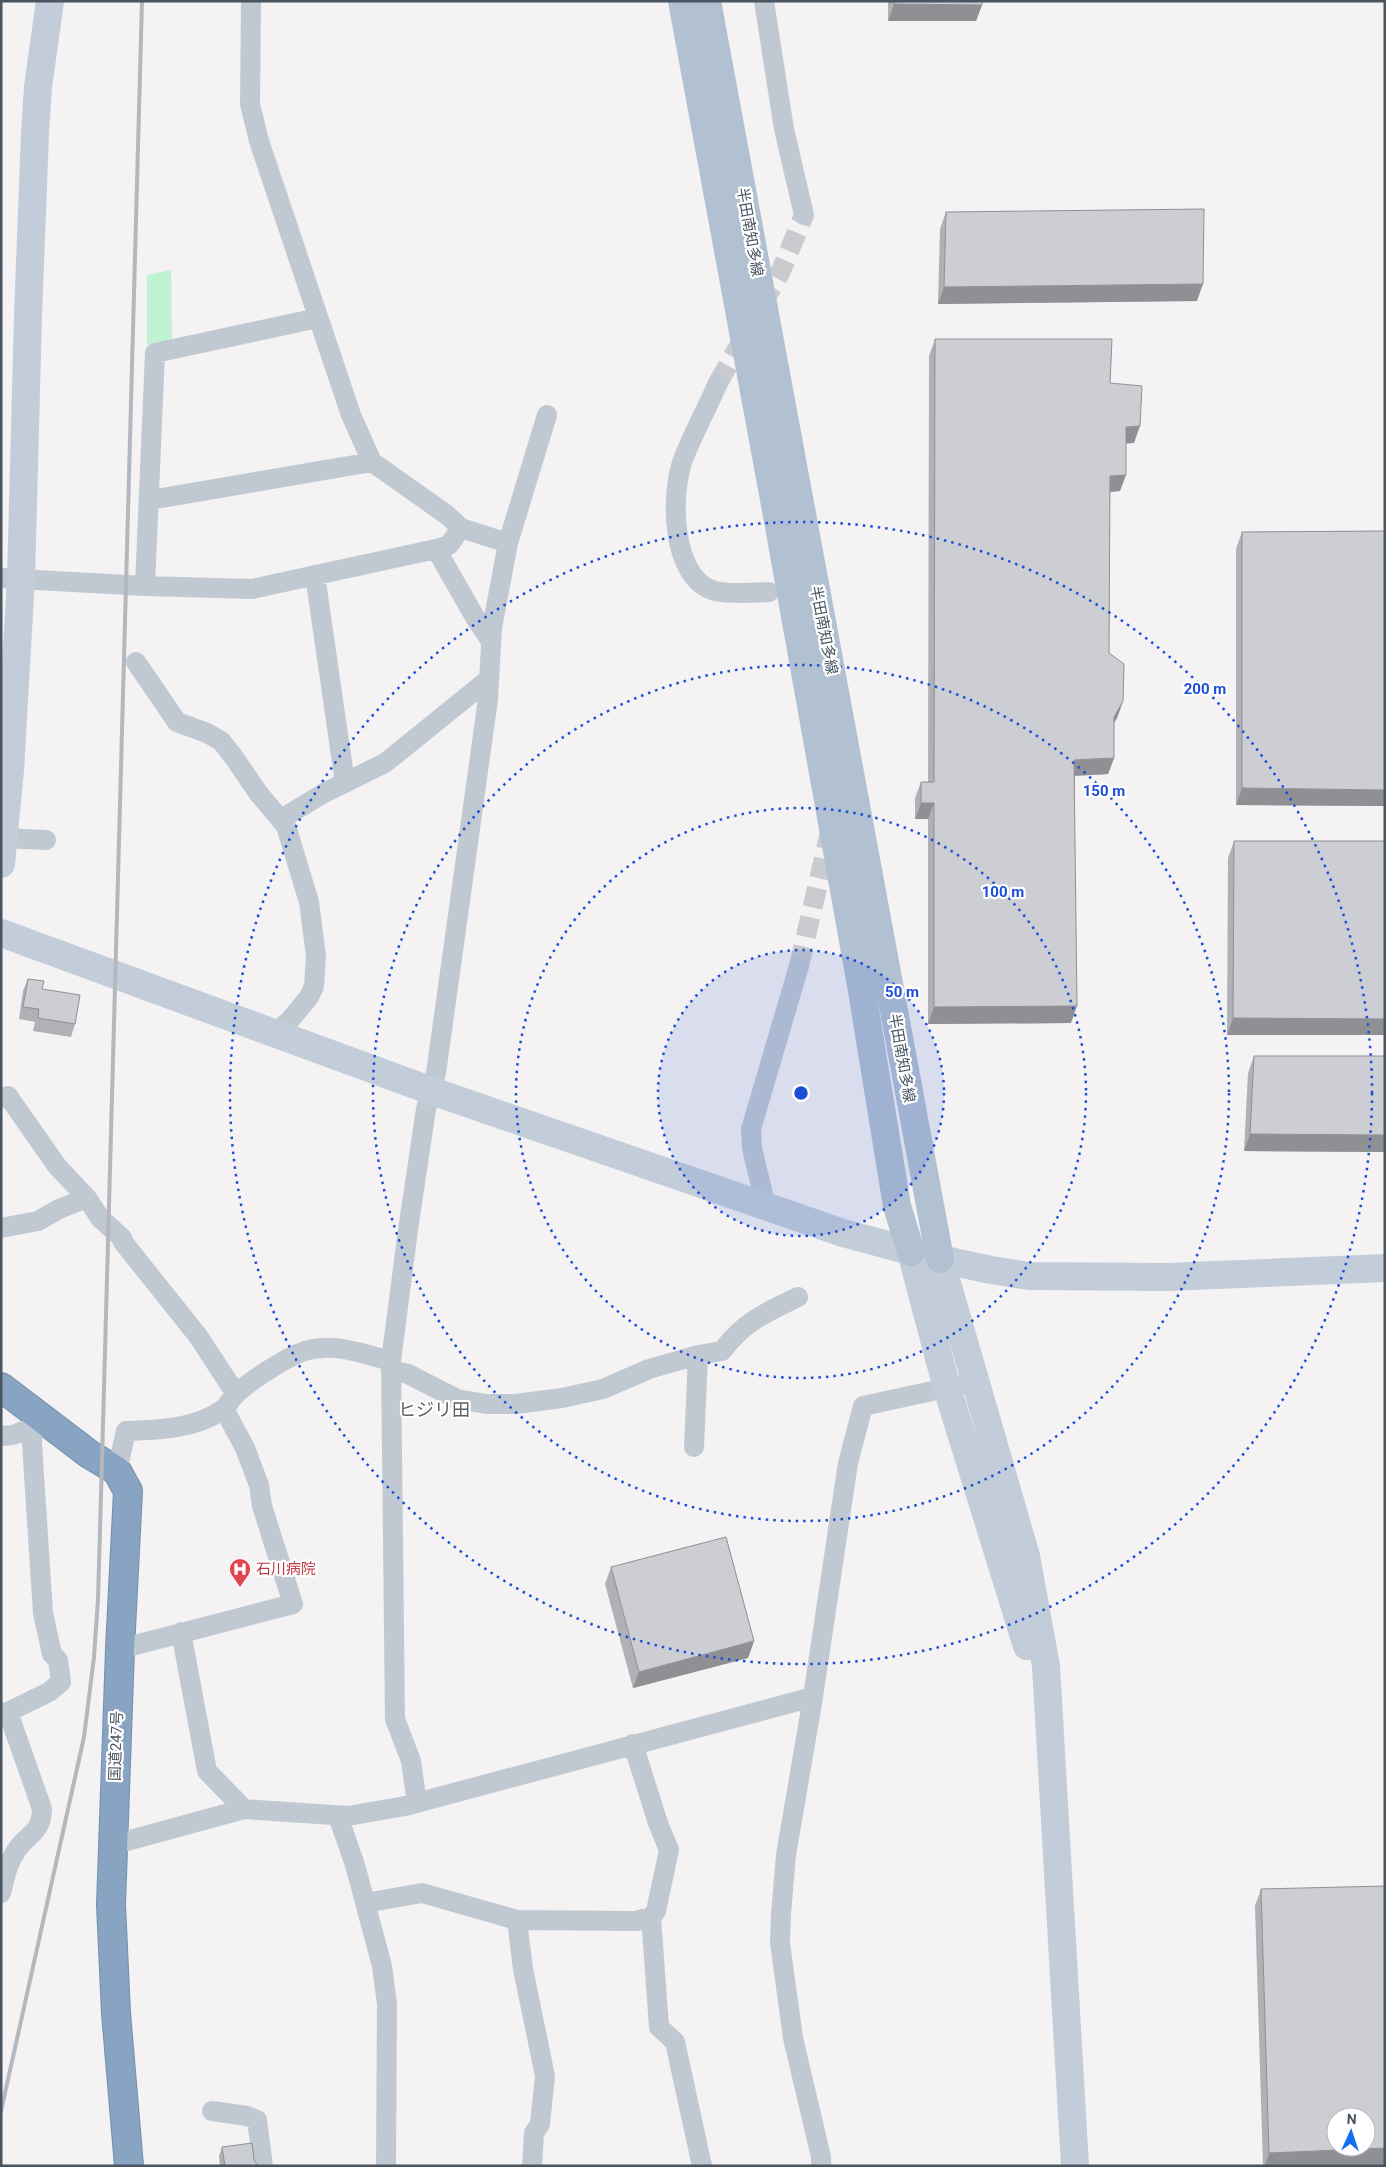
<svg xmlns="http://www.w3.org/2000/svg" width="1386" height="2167" font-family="Roboto,'Noto Sans JP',sans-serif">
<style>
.green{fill:#c0f2d4}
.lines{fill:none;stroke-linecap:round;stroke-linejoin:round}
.street-tunnel{stroke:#c9cbce;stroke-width:20;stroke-dasharray:20 10;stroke-linecap:butt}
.highway-casing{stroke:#738fae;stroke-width:30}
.street{stroke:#c0c9d2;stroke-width:20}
.secondary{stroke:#c2cdd9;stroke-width:28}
.primary{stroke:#b1c1d1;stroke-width:28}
.highway{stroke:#88a4c2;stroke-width:28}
.rail{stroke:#b4b7bd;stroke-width:4}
.wall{fill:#afb1b6}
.shaded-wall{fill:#8f9094}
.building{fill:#ccced4;stroke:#8f9094;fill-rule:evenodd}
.ring{fill:none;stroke:#1d4ed8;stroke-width:2.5;stroke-dasharray:2.5 5}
.labels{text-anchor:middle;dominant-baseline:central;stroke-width:4.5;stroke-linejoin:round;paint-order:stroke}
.street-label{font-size:15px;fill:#495561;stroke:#fff}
.health-label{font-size:15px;fill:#be3a42;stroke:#fff;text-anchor:start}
.quarter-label{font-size:18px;fill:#5e6267;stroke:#fff}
.centre{fill:#1d4ed8;stroke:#fff;stroke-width:2.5}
.ring-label{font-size:15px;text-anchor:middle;font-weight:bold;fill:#1d4ed8;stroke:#fff;stroke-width:4.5;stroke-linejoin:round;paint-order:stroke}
</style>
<rect width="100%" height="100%" fill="#f4f2f2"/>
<path class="green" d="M 171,270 L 172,341 L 147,345 L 147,275 Z"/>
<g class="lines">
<path class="street-tunnel" d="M 718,383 L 780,273 L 804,215
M 799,966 L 830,832"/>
<g class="highway-casing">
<path id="highway" d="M 1,1387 L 89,1454 L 117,1471 L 128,1491 L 120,1649 L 111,1905 L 116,2013 L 129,2166"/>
</g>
<path class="street" d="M 251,1 L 250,104 L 259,141 L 351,415 L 372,462 L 447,515 L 461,528 L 508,543
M 764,1 L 784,129 L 804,215
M 718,383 C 707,408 694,432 684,457 C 670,491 670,579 715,591 C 729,594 754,593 769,592
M 150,500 L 372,462
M 436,549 L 476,619 L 491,641
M 315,575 L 345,783
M 1,578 L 145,586 L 252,589 L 436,549 L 449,545 L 461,528
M 145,586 L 155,353 L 318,318
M 136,662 L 177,722 L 207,733 L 221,741 L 233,756 L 259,794 L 286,826 L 309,902 L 316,956 L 314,986 L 309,997 L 290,1020 L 275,1034
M 281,819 L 324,793 L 385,763 L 489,679
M 3,838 L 46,840
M 1,1098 L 8,1096 L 57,1166 L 87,1198 L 100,1218 L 122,1238 L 123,1242 L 198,1336 L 236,1394
M 766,1207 L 752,1148 L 751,1129 L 799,966
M 1,1228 L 38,1221 L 59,1209 L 87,1198
M 391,1370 L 408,1374 L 457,1399 L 486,1404 L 516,1404 L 562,1398 L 603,1389 L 649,1369 L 698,1355 L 722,1351 C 745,1321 765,1313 798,1297
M 1,1436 L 13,1435 L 33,1427
M 694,1447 L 698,1355
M 117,1471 L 126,1431 C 158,1430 195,1429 222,1410 C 228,1406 231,1398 237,1393 C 250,1381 288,1356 305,1351 C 334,1342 363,1354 391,1361
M 181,1632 L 207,1771 L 244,1809
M 120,1649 L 293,1604 L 262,1506 L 259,1485 L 245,1448 L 224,1409
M 1,1713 L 8,1712 L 49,1692 L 61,1682 L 58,1660 L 52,1654 L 43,1613 L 32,1444 L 33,1427 L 40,1417
M 417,1803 L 411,1761 L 395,1719 L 391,1361 L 408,1230 L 426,1109 L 436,1073 L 488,699 L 492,628 L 508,543 L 547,415
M 338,1816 L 355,1865 L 382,1966 L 387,2004 L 386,2166
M 112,1845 L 244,1809 L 348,1816 L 405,1806 L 813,1697
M 1,1893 C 5,1878 7,1864 16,1851 C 28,1832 41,1835 42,1809 L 8,1712
M 365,1903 L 422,1893 L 517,1920 L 636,1921 L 651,1917 L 656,1911 L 669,1850 L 658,1823 L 633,1744
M 651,1917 L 659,2027 L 675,2042 L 702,2166
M 517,1920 L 523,1969 L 545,2076 L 540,2124 L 534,2133 L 532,2166
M 212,2111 L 247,2116 L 257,2120 L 263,2166
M 821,2166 L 821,2157 L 793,2038 L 780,1943 L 781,1914 L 786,1855 L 813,1697 L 848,1463 L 863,1406 L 960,1385"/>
<path class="secondary" d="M 1,864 L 10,770 L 21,579 L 28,315 L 35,133 L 38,87 L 50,1
M 1,933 L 432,1091 L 843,1233 L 940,1259 L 991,1270 L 1029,1276 L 1167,1277 L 1385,1268
M 911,1252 L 947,1388 L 1027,1646
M 940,1259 L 1026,1556 L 1046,1666 L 1075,2166"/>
<path class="primary" d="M 682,1 L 778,521 L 861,985 L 897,1206 L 911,1252
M 707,1 L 940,1259"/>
<use href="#highway" class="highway"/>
<path class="rail" d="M 1,2111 L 84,1737 L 94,1657 L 98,1599 L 102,1461 L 142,1"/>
</g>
<path class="wall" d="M 888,1 L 982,1 L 982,5 L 976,21 L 888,21 Z
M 946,212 L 1197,301 L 938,304 L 940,229 Z
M 935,339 L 1110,383 L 1134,443 L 1126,443 L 1120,491 L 1110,492 L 1109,653 L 1123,701 L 1117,718 L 1114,723 L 1114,758 L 1108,774 L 1075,776 L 1071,1023 L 928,1024 L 928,819 L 915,819 L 915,798 L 921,782 L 928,782 L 929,356 Z
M 1385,531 L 1385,806 L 1236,805 L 1236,549 L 1242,532 Z
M 1234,841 L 1385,841 L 1385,1035 L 1227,1035 L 1228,858 Z
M 28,979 L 42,989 L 75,1024 L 71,1037 L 33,1031 L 35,1022 L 19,1019 L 23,991 Z
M 1254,1056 L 1385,1056 L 1385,1152 L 1244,1151 L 1248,1073 Z
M 611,1567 L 754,1641 L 748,1658 L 633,1688 L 605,1584 Z
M 1261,1889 L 1385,2165 L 1353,2166 L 1263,2166 L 1255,1906 Z
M 222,2147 L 254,2160 L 258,2166 L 220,2166 L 219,2156 Z"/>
<path class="shaded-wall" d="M 894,4 L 982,5 L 976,21 L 888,21 Z
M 1203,284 L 1197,301 L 938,304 L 944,287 Z
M 1140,426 L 1134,443 L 1120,444 L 1126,427 Z
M 1126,475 L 1120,491 L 1104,492 L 1110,476 Z
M 1123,701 L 1117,718 L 1108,733 L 1114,717 Z
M 1114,758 L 1108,774 L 1068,776 L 1074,760 Z
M 1242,788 L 1385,790 L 1385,806 L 1236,805 Z
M 921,803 L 934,803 L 928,819 L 915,819 Z
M 1077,1006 L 1071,1023 L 928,1024 L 934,1007 Z
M 1233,1018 L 1385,1019 L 1385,1035 L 1227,1035 Z
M 1250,1134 L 1385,1135 L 1385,1152 L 1244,1151 Z
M 754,1641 L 748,1658 L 633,1688 L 639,1672 Z
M 1385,2148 L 1385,2165 L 1353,2166 L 1265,2166 L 1269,2153 Z"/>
<path class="building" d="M 894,1 L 982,1 L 982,5 L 894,4 Z
M 1204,209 L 1203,284 L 944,287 L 946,212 Z
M 935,339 L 1112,339 L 1110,383 L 1142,386 L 1140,426 L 1126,427 L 1126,475 L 1110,476 L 1109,653 L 1124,664 L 1123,701 L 1114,717 L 1114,758 L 1074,760 L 1077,1006 L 934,1007 L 934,803 L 921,803 L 921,782 L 934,782 Z
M 1385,531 L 1385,790 L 1242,788 L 1242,532 Z
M 1234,841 L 1385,841 L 1385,1019 L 1233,1018 Z
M 28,979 L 44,981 L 42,989 L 80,995 L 75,1024 L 38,1018 L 39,1009 L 23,1007 Z
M 1254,1056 L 1385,1056 L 1385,1135 L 1250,1134 Z
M 726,1537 L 754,1641 L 639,1672 L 611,1567 Z
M 1385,1886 L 1385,2148 L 1269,2153 L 1261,1889 ZM 1336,2117 L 1366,2117 L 1366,2147 L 1336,2147 Z
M 252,2143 L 254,2160 L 258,2166 L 225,2166 L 222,2147 Z"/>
<circle cx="801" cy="1093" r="143" fill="#1d4ed8" fill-opacity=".12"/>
<g class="ring">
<circle cx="801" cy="1093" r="143"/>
<circle cx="801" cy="1093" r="285"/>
<circle cx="801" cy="1093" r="428"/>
<circle cx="801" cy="1093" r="571"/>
</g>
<defs>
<g id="hospital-pin" transform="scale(1.125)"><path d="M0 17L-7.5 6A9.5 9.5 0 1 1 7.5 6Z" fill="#e0444e" stroke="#fff"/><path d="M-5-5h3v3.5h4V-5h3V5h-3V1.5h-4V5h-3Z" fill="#fff"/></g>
</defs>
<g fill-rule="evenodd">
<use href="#hospital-pin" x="240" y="1569"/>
</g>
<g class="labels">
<g class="street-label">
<text transform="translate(750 232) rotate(80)">半田南知多線</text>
<text transform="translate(824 630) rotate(79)">半田南知多線</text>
<text transform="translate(902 1058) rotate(80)">半田南知多線</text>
<text transform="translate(116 1746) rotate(-88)">国道247号</text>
</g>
<g class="health-label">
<text x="256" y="1569">石川病院</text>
</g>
<g class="quarter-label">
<text x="434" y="1409">ヒジリ田</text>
</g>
</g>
<circle cx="801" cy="1093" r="8" class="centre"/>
<g class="ring-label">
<text x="1205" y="694">200 m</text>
<text x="1104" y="796">150 m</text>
<text x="1003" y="897">100 m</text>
<text x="902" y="997">50 m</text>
</g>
<rect width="1386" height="2167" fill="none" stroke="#495561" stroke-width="5"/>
<g transform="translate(1351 2132) rotate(3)"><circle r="24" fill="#ffffff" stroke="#b6bbc0"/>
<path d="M0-4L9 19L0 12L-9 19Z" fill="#1270ef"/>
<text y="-8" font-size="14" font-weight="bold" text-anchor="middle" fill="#495561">N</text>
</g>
</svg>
